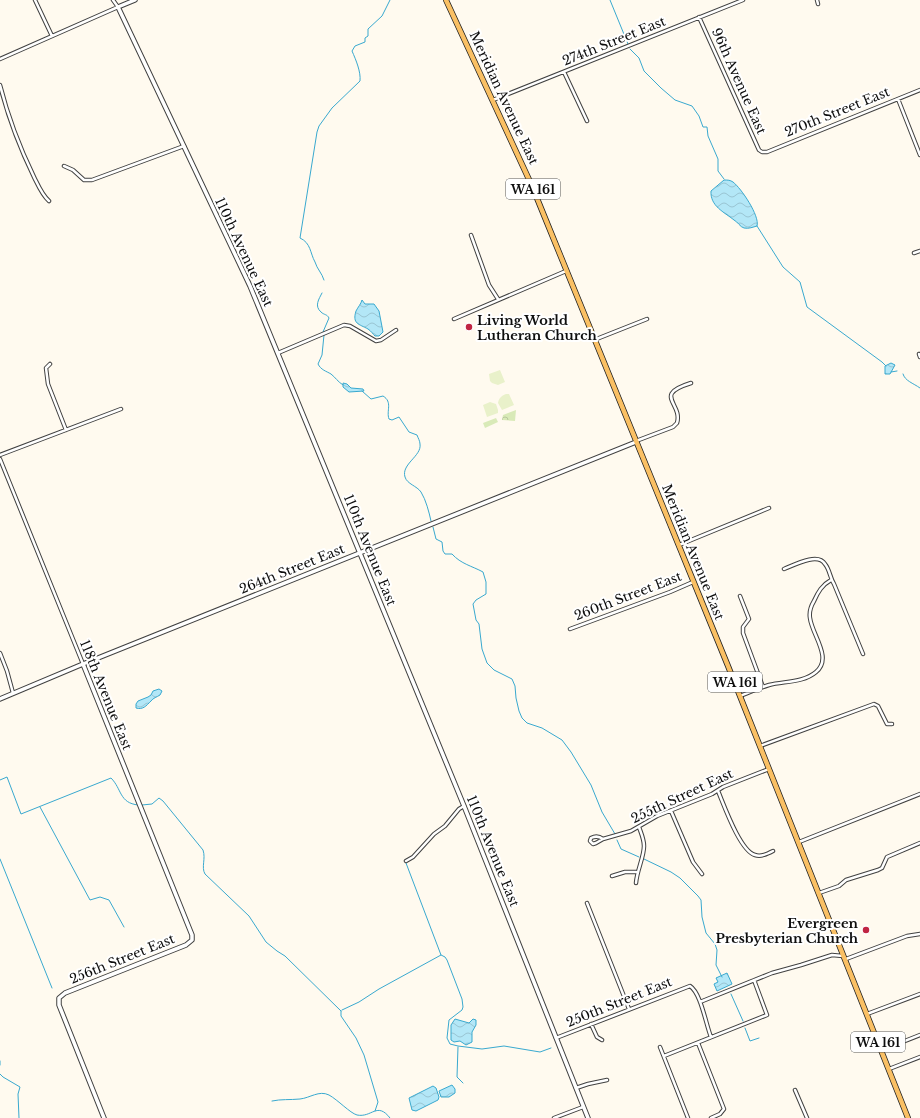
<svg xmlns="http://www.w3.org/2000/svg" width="920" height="1118" font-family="'Libre Baskerville',serif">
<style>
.park{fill:url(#park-crowns)}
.pitch{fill:#e9f1ca}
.water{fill:url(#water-waves);stroke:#39a9cf}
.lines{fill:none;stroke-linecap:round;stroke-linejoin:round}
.stream{stroke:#39a9cf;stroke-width:1}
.minor-casing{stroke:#414141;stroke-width:4.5}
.tertiary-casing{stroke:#414141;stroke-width:5.5}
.primary-casing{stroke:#1f1f1f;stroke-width:6}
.minor{stroke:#fff;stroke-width:2.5}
.tertiary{stroke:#fff;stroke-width:3.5}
.primary{stroke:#fac064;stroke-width:4.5}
.poi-dot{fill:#c02442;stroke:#fff;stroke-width:1.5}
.labels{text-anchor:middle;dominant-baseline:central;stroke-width:4;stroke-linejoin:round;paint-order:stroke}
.shield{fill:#fff;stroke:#565656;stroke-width:1}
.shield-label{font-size:12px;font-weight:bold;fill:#0e0e0e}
.street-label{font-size:13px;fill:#0e0e0e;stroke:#fff}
.poi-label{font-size:13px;font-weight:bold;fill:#0e0e0e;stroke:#fff;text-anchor:start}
</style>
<defs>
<pattern id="park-crowns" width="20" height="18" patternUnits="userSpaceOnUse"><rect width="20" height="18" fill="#d9eab8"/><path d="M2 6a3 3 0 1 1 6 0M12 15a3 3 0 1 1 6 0" fill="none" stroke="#b9c89d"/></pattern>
<pattern id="water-waves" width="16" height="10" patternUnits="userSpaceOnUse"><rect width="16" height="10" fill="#b3e7f7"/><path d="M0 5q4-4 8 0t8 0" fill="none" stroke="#99c5d3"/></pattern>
</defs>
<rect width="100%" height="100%" fill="#fffaef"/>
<path class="park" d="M 516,410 L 515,421 L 502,420 L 503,415 Z
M 496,418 L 498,422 L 485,428 L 483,423 Z"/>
<path class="pitch" d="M 500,370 L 505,382 L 498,385 L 492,383 L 490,381 L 489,374 Z
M 506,394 L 509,394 L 514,405 L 502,410 L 498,403 C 499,398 501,396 506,394 Z
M 490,402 L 496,404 L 498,410 L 498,413 L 487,417 L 483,405 Z"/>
<path class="water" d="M 724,180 C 728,180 730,180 733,182 C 741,188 760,216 757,226 C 753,227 749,229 744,228 C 740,227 738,222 734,220 C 724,212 710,206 711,191 Z
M 362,300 L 365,304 L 374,304 L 379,311 L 383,332 L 379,336 L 375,336 C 373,334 371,331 368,329 C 359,324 352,324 356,311 C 358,307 361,304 362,300 Z
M 891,363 L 895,365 L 890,374 L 885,374 L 885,366 Z
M 343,383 L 347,384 L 351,388 L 363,389 L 364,391 L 349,392 L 343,387 Z
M 159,689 L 162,691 L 160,695 C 157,697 153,698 151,701 C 146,706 143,710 136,708 L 136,704 L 138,701 L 148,697 L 151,695 L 153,691 Z
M 727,973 L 732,984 L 717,991 L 714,984 L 718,982 L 716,978 Z
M 455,1019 L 469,1023 L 473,1019 L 476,1020 L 476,1025 L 472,1032 L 472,1042 L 466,1045 L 460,1041 L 454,1042 L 451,1040 L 451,1025 Z
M 452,1085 L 455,1089 L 455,1093 L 449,1097 L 441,1097 L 439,1091 Z
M 433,1086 L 436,1088 L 439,1097 L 438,1100 L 416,1111 L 412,1110 L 409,1098 Z"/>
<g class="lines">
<path class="stream" d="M 610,0 L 628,44
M 630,49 L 639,58 L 644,71 L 661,88 L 675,100 L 692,106 L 699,116 L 703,127 L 707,127 L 708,136 L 718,159 L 718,171 L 724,179
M 757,226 L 783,267 L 800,282 L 807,307 L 882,362 L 886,366
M 324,280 C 322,273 317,269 315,262 C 310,253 311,243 300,238 L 317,132 L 319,126 L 332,108 L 360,81 C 361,72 356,60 352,51 L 355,46 L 365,42 L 365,38 L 368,36 L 368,29 L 382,16 L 390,0
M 322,293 C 319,299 314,306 321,312 C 324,315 327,314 329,318 L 323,332
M 324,335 L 322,355 L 318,364 C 321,370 326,371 331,374 C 335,377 338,382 343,385
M 891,372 L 897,371
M 903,374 C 905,381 913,383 920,388
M 362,391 L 371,399 L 383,396 C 393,402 386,411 389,419 L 392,420 L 399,417 L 409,432 L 417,435 C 418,438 420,441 420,444 C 422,456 401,464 405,477 C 407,484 417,486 421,492 C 426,500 429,512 431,521
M 433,527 L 436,539 L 442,542 L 443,551 L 445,554 L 452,554 C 461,564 472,566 483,572 L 486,582 L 486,594 L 476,600 L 473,604 L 476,620 L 479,624 L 482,649 L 487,663 L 494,670 L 512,679 L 515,686 L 516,698 L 519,711 L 522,718 L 527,723 L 542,728 L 562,740 L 571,752 L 591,785 L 602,812 L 615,834
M 0,780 L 7,777 L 21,814 L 111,778 C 122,789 119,803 138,805
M 142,805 L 152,804 L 159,798 L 163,801 L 203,850 C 206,859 201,867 205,874 L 249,916 L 266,942 L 277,951 L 285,956 L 341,1011
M 40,807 L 90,900 L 100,897 L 109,900 L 124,927
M 617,840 L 621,849 L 639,857
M 0,859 L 52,988
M 644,859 L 671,872 L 680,878 L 698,896 L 701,900 L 702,917 L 706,933 L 715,944 L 717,950 L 716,965 L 722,977
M 441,955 L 445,957 L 447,960 L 462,999 L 463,1007 L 462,1010 L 449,1020 L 447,1038 L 450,1044 L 458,1046 L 482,1049 L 504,1046 L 540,1052 L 551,1048
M 731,994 L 743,1021
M 342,1010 L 359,1002 L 379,989 L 441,955 L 406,863
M 341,1011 L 341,1016 L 356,1038 L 364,1055 L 378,1102 L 375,1111
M 745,1028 L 750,1041 L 759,1038
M 458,1047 L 457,1077 L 463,1083
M 0,1061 L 0,1065
M 0,1074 L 3,1077 L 20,1087 L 18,1094 L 19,1118
M 272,1101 C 281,1099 290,1100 300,1099 C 310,1098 319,1090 329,1095 C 338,1100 350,1113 357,1115 C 372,1118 377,1101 390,1118"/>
<g class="minor-casing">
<path id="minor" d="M 35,0 L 52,36
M 817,0 L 818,4
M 699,17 L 759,150 L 762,152 L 767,152 L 920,90
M 0,59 L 118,7 L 113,0
M 564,72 L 587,121
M 0,85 C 8,117 20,148 34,177 C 38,185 42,195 49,201
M 898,99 L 920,155
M 493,100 L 743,0
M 64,166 L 73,170 L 84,180 L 92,180 L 184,146
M 471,235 L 489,285 L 498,299
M 914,253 L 920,251
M 454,319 L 566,271
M 594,340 L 647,319
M 278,353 L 344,325 L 350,326 L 376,341 L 381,340 L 396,330
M 919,354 L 920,357
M 50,364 L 46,368 L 48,384 L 66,430
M 636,441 L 673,427 L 677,423 C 683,403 652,395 691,383
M 0,455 L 121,409
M 0,459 L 83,664
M 679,545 L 769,508
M 784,569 C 794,565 818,552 825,564 C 830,570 830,578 834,584 L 863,654
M 740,596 L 749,619 L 743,627 L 743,633 L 763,687
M 570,629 L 670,592 L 693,582
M 0,653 L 7,671 L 13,693
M 740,696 C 750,692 759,688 769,685 C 784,681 803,683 816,672 C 833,658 812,635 810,618 C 809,612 811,606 814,601 C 818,592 822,585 831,580
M 760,746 L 874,704 L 878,706 L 887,724 L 892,724
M 718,791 C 724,805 740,851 755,855 C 761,857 767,854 773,851
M 671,811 L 693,862 L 702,874
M 603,839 C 599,836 595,836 591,838 L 590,841 L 593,844 L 596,843 L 603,839 L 631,831 L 657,816 L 712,794 L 723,787 L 769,769
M 799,842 L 920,794
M 406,861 L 413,857 L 434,834 L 445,826 L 459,809 L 464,806
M 612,876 L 625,872 L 636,872
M 636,883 C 637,870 644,857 644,846 C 644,839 641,833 639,827
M 819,893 L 839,886 L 846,880 L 878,870 L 882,868 L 887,857 L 920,843
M 587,903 L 629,1009
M 846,959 L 907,936 L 920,934
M 700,1002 L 772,973 L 801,965 L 832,955 L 843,956
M 867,1014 L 920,994
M 591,1024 L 597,1037 L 602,1040
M 556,1038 L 690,986 C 701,993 706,1025 711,1037
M 698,1043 L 724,1109 L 720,1114 L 711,1118
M 660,1047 L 688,1118
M 882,1050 L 920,1035
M 664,1056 L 767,1015 L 754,980
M 889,1069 L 920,1057
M 576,1088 L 588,1084 L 607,1080
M 795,1090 L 807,1118
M 554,1118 L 583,1107"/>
</g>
<g class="tertiary-casing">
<path id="tertiary" d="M 135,0 L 118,7 L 250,286 L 464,806 L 588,1118
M 83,664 L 192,935 L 192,940 L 186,945 L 65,993 L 59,998 L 59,1005 L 104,1118
M 0,699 L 83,664 L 636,442"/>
</g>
<g class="primary-casing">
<path id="primary" d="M 446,0 L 532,186 L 728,666 L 908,1118"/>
</g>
<use href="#minor" class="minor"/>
<use href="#tertiary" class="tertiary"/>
<use href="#primary" class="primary"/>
</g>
<g class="poi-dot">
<circle cx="469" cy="327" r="4"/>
<circle cx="866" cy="930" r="4"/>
</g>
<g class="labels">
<g class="shield">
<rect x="506" y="179" width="54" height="20" rx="3"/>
<rect x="708" y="672" width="54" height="20" rx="3"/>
<rect x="851" y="1032" width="54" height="20" rx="3"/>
</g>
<g class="shield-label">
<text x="533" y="189">WA 161</text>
<text x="735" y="682">WA 161</text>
<text x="878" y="1042">WA 161</text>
</g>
<g class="street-label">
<text transform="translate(614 41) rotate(-22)">274th Street East</text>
<text transform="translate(739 81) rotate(66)">96th Avenue East</text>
<text transform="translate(504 98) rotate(65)">Meridian Avenue East</text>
<text transform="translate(837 112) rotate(-22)">270th Street East</text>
<text transform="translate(244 252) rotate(65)">110th Avenue East</text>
<text transform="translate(370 550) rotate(68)">110th Avenue East</text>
<text transform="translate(693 552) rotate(68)">Meridian Avenue East</text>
<text transform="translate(292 569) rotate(-22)">264th Street East</text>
<text transform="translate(628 596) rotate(-21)">260th Street East</text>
<text transform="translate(106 695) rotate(68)">118th Avenue East</text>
<text transform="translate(682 796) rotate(-25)">255th Street East</text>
<text transform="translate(493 851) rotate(68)">110th Avenue East</text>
<text transform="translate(122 959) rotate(-22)">256th Street East</text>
<text transform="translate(619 1002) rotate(-22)">250th Street East</text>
</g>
<g class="poi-label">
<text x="477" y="320">Living World<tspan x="477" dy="15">Lutheran Church</tspan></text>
<text x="858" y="923" text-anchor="end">Evergreen<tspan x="858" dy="15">Presbyterian Church</tspan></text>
</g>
</g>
</svg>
